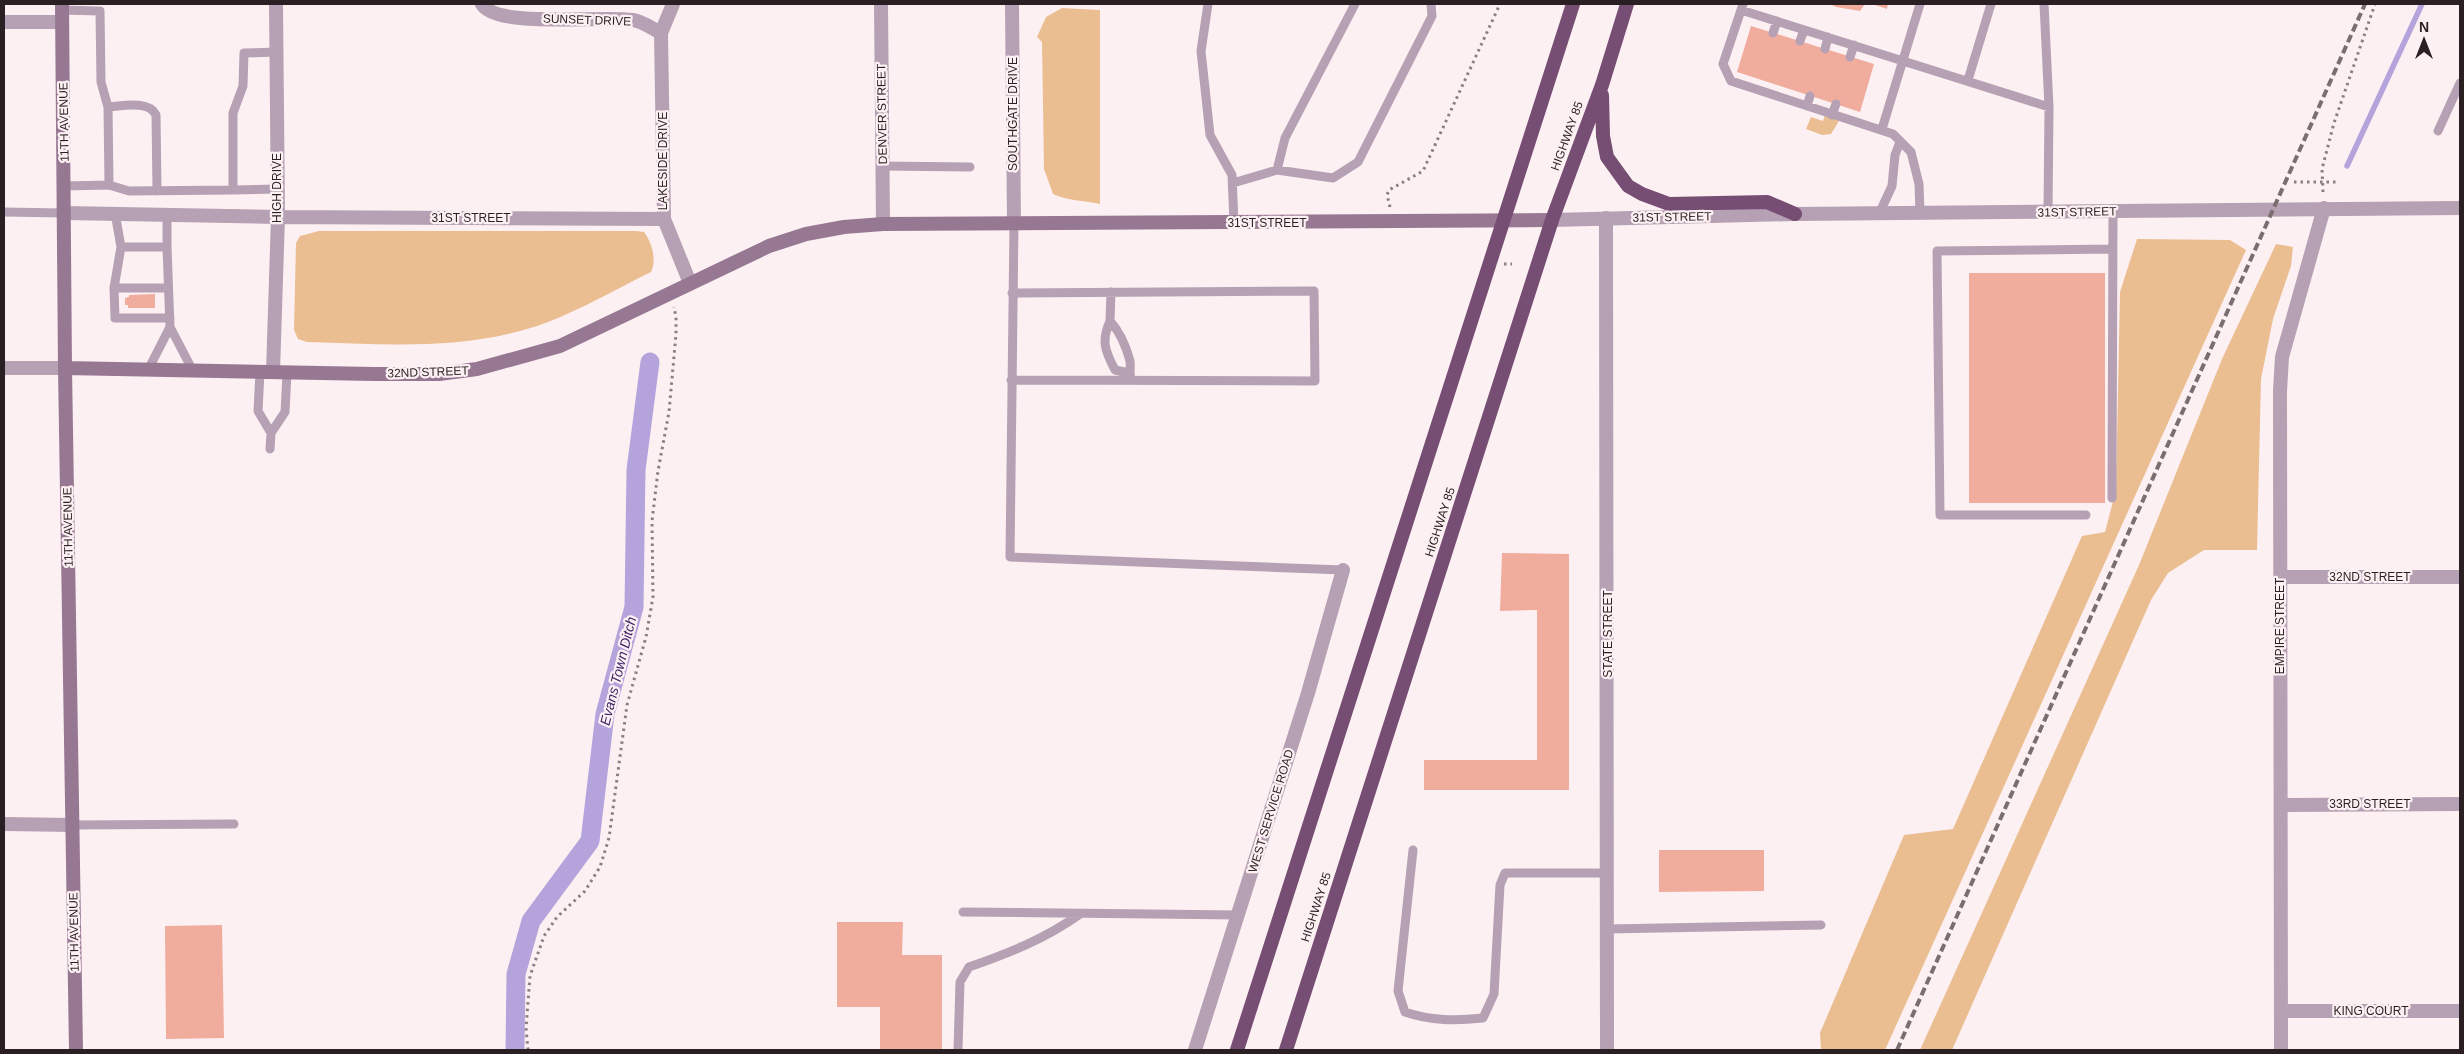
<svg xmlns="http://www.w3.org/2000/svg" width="2464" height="1054" font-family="Helvetica,sans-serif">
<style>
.green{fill:#ebbe92}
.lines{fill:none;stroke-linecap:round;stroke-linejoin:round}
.stream{stroke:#b5a4dc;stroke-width:5.5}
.canal{stroke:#b5a4dc;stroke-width:19}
.building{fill:#f0ad9d}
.path{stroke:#8a7e81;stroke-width:3;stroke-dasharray:2.5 4;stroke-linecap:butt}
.service{stroke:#b6a0b3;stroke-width:9}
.minor{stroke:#b6a0b3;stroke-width:14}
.tertiary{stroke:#b6a0b3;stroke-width:14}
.secondary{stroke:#977893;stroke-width:14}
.trunk{stroke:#774e73;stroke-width:14}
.rail{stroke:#7a6e71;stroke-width:4;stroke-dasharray:8 4;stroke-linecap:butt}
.labels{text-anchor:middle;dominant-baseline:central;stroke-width:4.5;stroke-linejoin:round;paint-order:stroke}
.street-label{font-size:12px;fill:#2a1f22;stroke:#fdf0f3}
.water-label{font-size:14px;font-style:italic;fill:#3e2466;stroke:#fdf0f3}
</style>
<rect width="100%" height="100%" fill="#fdf0f3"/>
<path class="green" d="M 1062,8 L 1100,10 L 1100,204 C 1083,200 1068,201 1053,194 L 1044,169 L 1042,42 L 1037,37 L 1046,17 Z
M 1826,112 L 1839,121 L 1831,134 L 1822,135 L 1806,129 L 1811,117 L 1823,121 Z
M 319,231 L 636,231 L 644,232 C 652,243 657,259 651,272 C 608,293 566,319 520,331 C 452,350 376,344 307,342 L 298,339 L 294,330 L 296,243 L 300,236 Z
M 2137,239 L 2230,240 L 2246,250 L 1885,1050 L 1821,1050 L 1820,1033 L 1904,835 L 1953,829 L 2082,536 L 2105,532 L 2116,490 L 2120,292 Z
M 2276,244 L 2293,247 L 2291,266 L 2273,319 L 2261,379 L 2257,550 L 2204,550 L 2168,573 L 2151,600 L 1952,1050 L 1920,1050 L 2139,565 L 2222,359 Z"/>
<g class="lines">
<path class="stream" d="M 2347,166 L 2422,4"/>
<path class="canal" d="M 515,1050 L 516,974 L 531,921 L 590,841 L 605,714 L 634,607 L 636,470 L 650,362"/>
</g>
<path class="building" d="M 1830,4 L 1865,4 L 1860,11 L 1836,7 Z
M 1872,4 L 1888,4 L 1887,9 Z
M 1751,26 L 1874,64 L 1860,112 L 1737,72 Z
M 1969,273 L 2105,273 L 2105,503 L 1969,503 Z
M 155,294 L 155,308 L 128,308 L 128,305 L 125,305 L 125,298 L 129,297 L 129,295 Z
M 1502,553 L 1569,554 L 1569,790 L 1424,790 L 1424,760 L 1537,760 L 1537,610 L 1500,611 Z
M 1659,850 L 1764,850 L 1764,891 L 1659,892 Z
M 837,922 L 903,922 L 902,955 L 942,955 L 942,1050 L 880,1050 L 880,1007 L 837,1007 Z
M 222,925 L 224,1038 L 166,1039 L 165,926 Z"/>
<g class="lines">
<path class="path" d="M 2294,182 L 2336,182
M 2323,192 L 2322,169 L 2334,123 L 2375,4
M 1390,207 L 1387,195 L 1389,190 L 1423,171 L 1500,4
M 1504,264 L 1512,264
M 528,1050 L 526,1028 L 530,976 L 544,936 L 557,917 L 585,891 L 600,867 L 609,838 L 627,705 L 646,637 L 653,597 L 652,521 L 658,471 L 669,412 L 676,334 L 676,317 L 674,307"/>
<path class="service" d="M 1208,4 L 1201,51 L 1210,135 L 1232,175 L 1234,223
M 1743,4 L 1723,64 L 1731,81 L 1893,134 L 1911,152 L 1919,184 L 1920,213
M 2044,4 L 2049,107 L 2048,212
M 62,10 L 100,11 L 101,82 L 108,107
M 1741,10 L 2049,107
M 1773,33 L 1777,21
M 1800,41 L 1804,30
M 1825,49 L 1828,37
M 1850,57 L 1854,45
M 1968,80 L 1991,4
M 1807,106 L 1810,96
M 1832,115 L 1836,104
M 1882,129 L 1920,4
M 2438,131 L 2460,83
M 883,166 L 970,167
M 1277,170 L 1285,138 L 1355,4
M 1233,183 L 1277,170 L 1333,178 L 1358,162 L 1432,16 L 1431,4
M 109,185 L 108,107 C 122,106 149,100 156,115 L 157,191
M 64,186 L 109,185 L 129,191 L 233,190 L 233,113 L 243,86 L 244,53 L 277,52
M 233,190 L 278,189
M 4,212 L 64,213
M 115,213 L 121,247 L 167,247 L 167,214
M 1879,214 L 1892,186 L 1895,155 L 1900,142
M 1014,224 L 1010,557 L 1343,570
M 121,247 L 114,288 L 115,318 L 170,318
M 167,247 L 170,327 L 193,371
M 114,288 L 168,288
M 1111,292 L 1110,321 C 1120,332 1126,346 1130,361 C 1131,367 1129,373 1131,380
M 1110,321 C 1101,341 1105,351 1115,370 L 1129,373
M 148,370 L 170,327
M 260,372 L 258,411 L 271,433
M 1011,380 L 1315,381 L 1314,291 L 1012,293
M 270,449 L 271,433 L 285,412 L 287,373
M 2112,498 L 2113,211
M 2086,515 L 1940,515 L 1937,251 L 2113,249
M 72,825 L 234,824
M 1413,850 L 1398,991 L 1405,1012 C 1431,1021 1456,1021 1483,1018 L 1494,994 L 1500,885 L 1505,873 L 1607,873
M 963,912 L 1239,915
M 1607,929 L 1821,925
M 958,1050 L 960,982 L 969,967 C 1009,953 1045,939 1080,914"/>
<path class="minor" d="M 482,4 C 496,29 604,15 633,20 C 642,21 653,29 661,33 L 673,4
M 881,4 L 883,224
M 4,22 L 62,22
M 661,33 L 664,219 L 690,283
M 64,213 L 278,217 L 664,219
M 1606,218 L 1607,1050
M 273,372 L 278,217 L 276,4
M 2280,577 L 2460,577
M 2281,805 L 2460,804
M 4,824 L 72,825
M 2281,1011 L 2460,1011
M 1195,1050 L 1308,693 L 1343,570
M 2281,1050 L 2280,391 L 2282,357 L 2324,208"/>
<path class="tertiary" d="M 1012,4 L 1014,224
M 1552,220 L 1795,214 L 2460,208
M 4,368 L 65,368"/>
<path class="secondary" d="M 62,4 L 65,368 L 76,1050
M 65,368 L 374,374 L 439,374 L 477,369 L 560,346 L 769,246 L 806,234 L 844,227 L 883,224 L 1552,220"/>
<path class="trunk" d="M 1602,95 L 1603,136 L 1607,157 L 1628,186 L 1642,194 L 1669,204 L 1767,202 L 1795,214
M 1237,1050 L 1573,4
M 1286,1050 L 1552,220 L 1602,85 L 1627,4"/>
<path class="rail" d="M 1897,1050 L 2365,4"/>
</g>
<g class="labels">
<g class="street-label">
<text transform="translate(587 20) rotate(2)">SUNSET DRIVE</text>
<text transform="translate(882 114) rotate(-91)">DENVER STREET</text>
<text transform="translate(1013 114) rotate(-90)">SOUTHGATE DRIVE</text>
<text transform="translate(64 122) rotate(-91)">11TH AVENUE</text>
<text transform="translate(1567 136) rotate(-70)">HIGHWAY 85</text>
<text transform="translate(663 161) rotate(-90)">LAKESIDE DRIVE</text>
<text transform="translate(277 188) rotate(-90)">HIGH DRIVE</text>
<text transform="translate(2077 212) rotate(-1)">31ST STREET</text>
<text transform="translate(1672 217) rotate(-1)">31ST STREET</text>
<text x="471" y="218">31ST STREET</text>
<text x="1267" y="223">31ST STREET</text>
<text transform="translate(428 372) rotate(-2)">32ND STREET</text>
<text transform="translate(1440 522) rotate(-72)">HIGHWAY 85</text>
<text transform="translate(68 527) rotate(-91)">11TH AVENUE</text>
<text x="2370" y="577">32ND STREET</text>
<text transform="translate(2280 626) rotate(-90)">EMPIRE STREET</text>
<text transform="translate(1608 634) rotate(-90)">STATE STREET</text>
<text x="2370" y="804">33RD STREET</text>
<text transform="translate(1271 811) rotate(-73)">WEST SERVICE ROAD</text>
<text transform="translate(1316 907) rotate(-72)">HIGHWAY 85</text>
<text transform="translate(74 932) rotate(-91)">11TH AVENUE</text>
<text x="2371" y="1011">KING COURT</text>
</g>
<g class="water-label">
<text transform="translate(618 671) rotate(-76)">Evans Town Ditch</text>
</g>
</g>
<rect width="2464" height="1054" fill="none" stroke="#2a1f22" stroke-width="10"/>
<g transform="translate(2424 40)" stroke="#fdf0f3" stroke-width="4" paint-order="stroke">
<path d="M0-4L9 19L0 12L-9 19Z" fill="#2a1f22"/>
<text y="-8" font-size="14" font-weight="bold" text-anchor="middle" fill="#2a1f22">N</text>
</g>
</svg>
